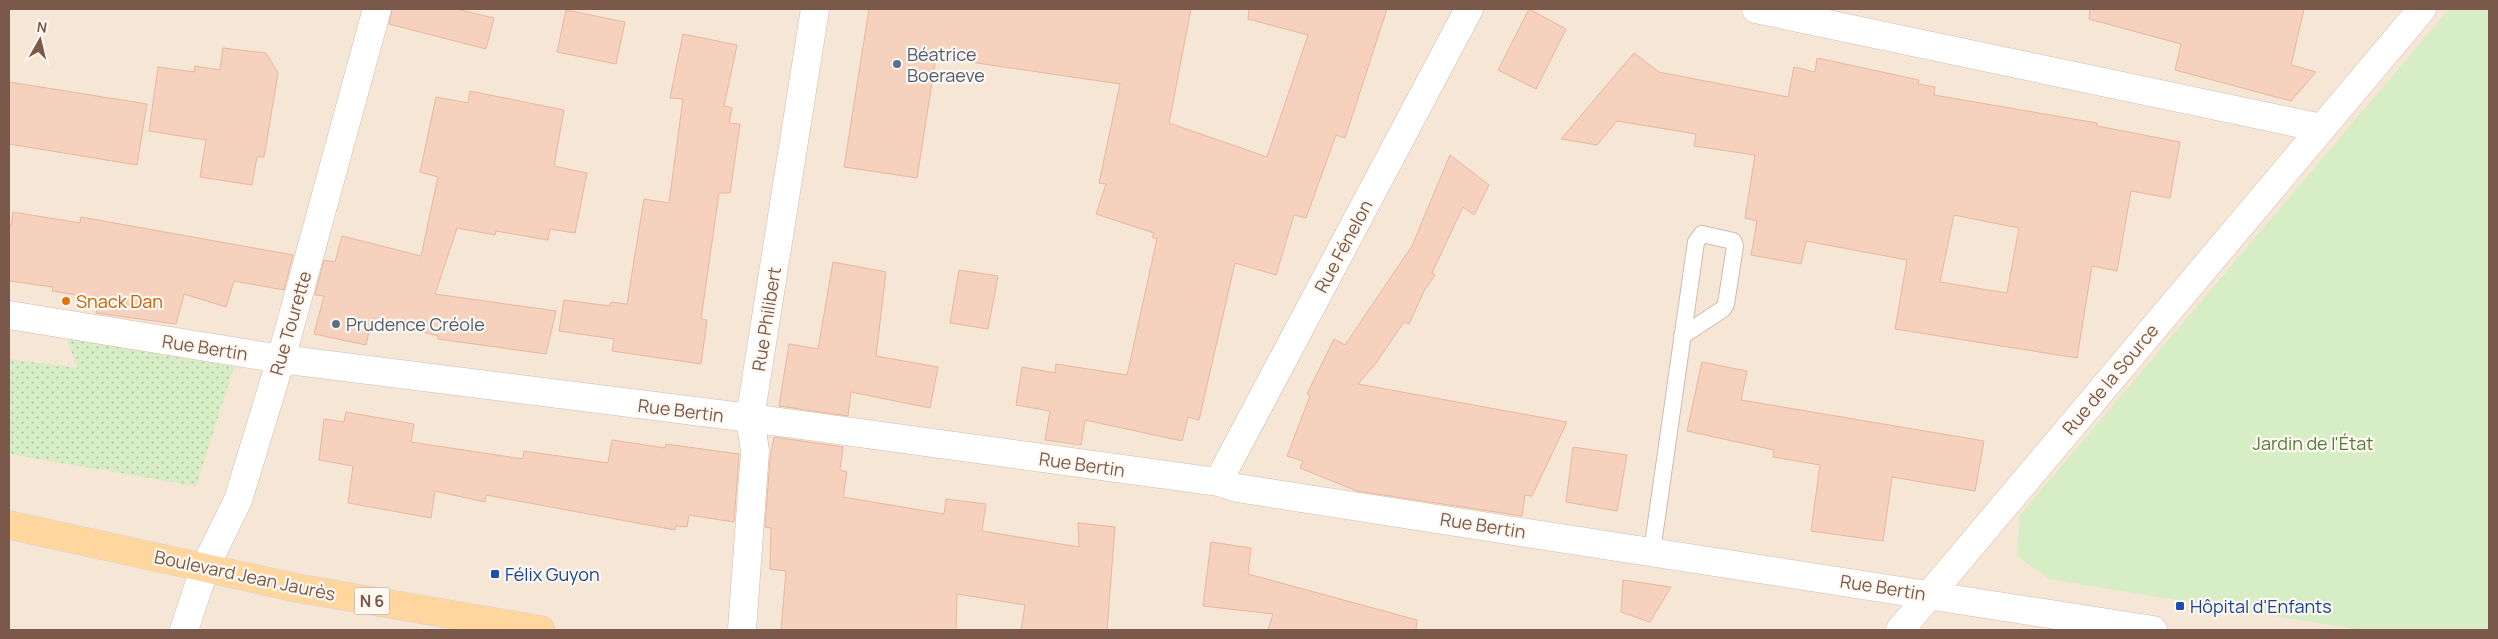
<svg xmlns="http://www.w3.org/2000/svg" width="2498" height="639" font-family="Manrope,sans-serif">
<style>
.residential{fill:#f6e6d6}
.grass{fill:url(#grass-dots)}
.park{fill:#d7edc5}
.building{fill:#f5d1be;stroke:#e9b79e;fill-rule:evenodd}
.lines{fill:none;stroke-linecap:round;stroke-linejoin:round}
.service-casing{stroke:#d1bbac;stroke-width:18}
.minor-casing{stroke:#d1bbac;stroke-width:29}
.tertiary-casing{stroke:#d1bbac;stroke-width:29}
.secondary-casing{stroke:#d7bdac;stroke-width:29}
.primary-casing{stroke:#dad1cc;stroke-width:29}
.service{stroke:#fff;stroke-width:16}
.minor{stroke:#fff;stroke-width:28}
.tertiary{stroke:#fff;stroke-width:28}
.secondary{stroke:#fff;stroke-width:28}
.primary{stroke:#ffd69e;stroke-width:28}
.service-dot{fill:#5c6f8a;stroke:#fff8f0;stroke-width:2}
.food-dot{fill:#e8710a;stroke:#fff8f0;stroke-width:2}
.transit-dot{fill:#1a4fb4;stroke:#fff8f0;stroke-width:2}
.labels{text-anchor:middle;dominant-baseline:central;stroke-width:4.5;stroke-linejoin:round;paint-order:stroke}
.shield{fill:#fff8f0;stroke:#a2897c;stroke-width:1}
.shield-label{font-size:16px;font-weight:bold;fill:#7a594a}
.service-label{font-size:18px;fill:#4e5e75;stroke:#fff8f0;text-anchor:start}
.street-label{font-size:18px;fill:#7a594a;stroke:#fff8f0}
.food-label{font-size:18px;fill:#c56008;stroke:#fff8f0;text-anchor:start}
.park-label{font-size:18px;fill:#527a3e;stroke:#fff8f0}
.transit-label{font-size:18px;fill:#164399;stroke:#fff8f0;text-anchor:start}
</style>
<defs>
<pattern id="grass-dots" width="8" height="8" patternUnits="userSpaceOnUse" patternTransform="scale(1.25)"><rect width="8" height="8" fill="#d7edc5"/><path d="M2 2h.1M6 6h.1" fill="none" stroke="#b3c3a2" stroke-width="1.8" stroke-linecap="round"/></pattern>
</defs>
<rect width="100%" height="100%" fill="#fef4e8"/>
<path class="residential" d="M 9,9 L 2489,9 L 2489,630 L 9,630 Z"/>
<path class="grass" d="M 66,338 L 234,367 L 196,486 L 9,454 L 9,359 L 78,368 Z"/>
<path class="park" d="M 2449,9 L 2489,9 L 2489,630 L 2360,630 L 2049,579 L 2017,556 L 2020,515 Z"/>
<path class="building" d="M 392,9 L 456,9 L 494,18 L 486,49 L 389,24 Z
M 869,9 L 1191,9 L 1169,123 L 1267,157 L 1308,35 L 1248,19 L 1249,9 L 1387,9 L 1345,138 L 1336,135 L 1306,218 L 1294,215 L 1276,275 L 1235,263 L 1199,420 L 1188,417 L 1182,441 L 1085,420 L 1081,445 L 1045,440 L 1050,411 L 1016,405 L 1022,367 L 1055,373 L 1056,364 L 1127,375 L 1157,239 L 1152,237 L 1154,233 L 1096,214 L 1106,184 L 1099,183 L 1120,84 L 936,57 L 917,178 L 844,167 Z
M 1529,9 L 1566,29 L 1536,89 L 1498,70 Z
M 2090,9 L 2304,9 L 2291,65 L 2316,72 L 2291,101 L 2175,70 L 2181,44 L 2089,19 Z
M 566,10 L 625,22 L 616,64 L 557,52 Z
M 683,34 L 737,45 L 724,106 L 732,108 L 729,123 L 740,124 L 730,193 L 719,193 L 701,319 L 707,320 L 701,364 L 612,351 L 614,339 L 559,331 L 564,300 L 610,306 L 611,302 L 627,304 L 644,199 L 669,203 L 683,99 L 670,98 Z
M 223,48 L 266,53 L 278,73 L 264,157 L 257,157 L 252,185 L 200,177 L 206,140 L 149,131 L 158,67 L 194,72 L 195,66 L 220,70 Z
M 1634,53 L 1659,72 L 1788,97 L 1794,67 L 1815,72 L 1817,58 L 1919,80 L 1918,84 L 1935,87 L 1934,95 L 2097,123 L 2097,126 L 2180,142 L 2170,198 L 2131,191 L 2117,271 L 2092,266 L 2077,358 L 1895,329 L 1907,260 L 1806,241 L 1801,264 L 1751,255 L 1757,221 L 1745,218 L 1755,155 L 1694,146 L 1696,134 L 1617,121 L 1597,145 L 1561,139 ZM 1954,215 L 2019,228 L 2007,293 L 1940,282 Z
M 9,82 L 147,104 L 137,165 L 9,144 Z
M 470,91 L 564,110 L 554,166 L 587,173 L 575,233 L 550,229 L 548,240 L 496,231 L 495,235 L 457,228 L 435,294 L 556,311 L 546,354 L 438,339 L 438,336 L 372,318 L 366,345 L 314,334 L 324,296 L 315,295 L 324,260 L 335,262 L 342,236 L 421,256 L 438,177 L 420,172 L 436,97 L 468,103 Z
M 1450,155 L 1489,185 L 1474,215 L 1463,207 L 1432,273 L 1435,275 L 1424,291 L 1409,324 L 1404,322 L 1376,363 L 1358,384 L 1567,422 L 1532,496 L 1525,495 L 1522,516 L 1357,491 L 1300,468 L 1303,461 L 1287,456 L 1310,396 L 1307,394 L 1334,339 L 1345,345 L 1412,246 Z
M 13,212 L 80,223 L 81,217 L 293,255 L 284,290 L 234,281 L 226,307 L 184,294 L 176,324 L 96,313 L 100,299 L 52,291 L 53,287 L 9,281 L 9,226 L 11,226 Z
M 833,262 L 886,272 L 876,356 L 938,367 L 930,408 L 851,392 L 848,416 L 779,406 L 789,344 L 818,349 Z
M 959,270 L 998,276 L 988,329 L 950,323 Z
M 1702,362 L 1747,371 L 1741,400 L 1984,441 L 1975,491 L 1892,477 L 1883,541 L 1811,531 L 1820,465 L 1773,457 L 1774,450 L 1687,431 Z
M 346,412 L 414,424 L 411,442 L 523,459 L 524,451 L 608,463 L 612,440 L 665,448 L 666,444 L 739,454 L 734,522 L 689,515 L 687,527 L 676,526 L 675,530 L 486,495 L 485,502 L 435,491 L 431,518 L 348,503 L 353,466 L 319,460 L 324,419 L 344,422 Z
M 774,437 L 843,447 L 840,470 L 847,472 L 843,497 L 944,514 L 946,499 L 986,504 L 982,531 L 1079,547 L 1078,523 L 1115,527 L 1107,630 L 1021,630 L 1025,605 L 957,594 L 956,630 L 781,630 L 786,571 L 770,569 L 771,528 L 765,527 L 770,459 Z
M 1573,447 L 1627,455 L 1617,511 L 1566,502 Z
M 1211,542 L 1251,548 L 1248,574 L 1417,620 L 1416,630 L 1268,630 L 1273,614 L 1203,606 Z
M 1623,580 L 1671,587 L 1650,622 L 1621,612 Z"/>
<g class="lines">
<g class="service-casing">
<path id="service" d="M 1652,551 L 1696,242 L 1702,234 L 1733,241 L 1735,246 L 1726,304 L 1723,309 L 1682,336"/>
</g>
<g class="minor-casing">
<path id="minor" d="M 1756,9 L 2321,128
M 9,315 L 281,359 L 750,418 L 1218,482 L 1237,488 L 2153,630
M 1218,482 L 1469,9
M 742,630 L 755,451 L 750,418 L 815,9"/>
</g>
<g class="tertiary-casing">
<path id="tertiary" d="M 205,567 L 238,500 L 281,359 L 377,9"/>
</g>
<g class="secondary-casing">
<path id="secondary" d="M 184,630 L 205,567
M 1900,630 L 2422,9"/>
</g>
<g class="primary-casing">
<path id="primary" d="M 9,525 L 297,588 L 541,630"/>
</g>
<use href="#service" class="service"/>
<use href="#minor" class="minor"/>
<use href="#tertiary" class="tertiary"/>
<use href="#secondary" class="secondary"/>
<use href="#primary" class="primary"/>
</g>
<g class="service-dot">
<circle cx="897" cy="64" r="5"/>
<circle cx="336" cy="324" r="5"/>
</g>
<circle class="food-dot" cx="66" cy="301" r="5"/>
<g class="transit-dot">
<rect x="490" y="569" width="10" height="10" rx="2.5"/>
<rect x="2175" y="601" width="10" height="10" rx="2.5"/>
</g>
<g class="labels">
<rect class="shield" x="354.5" y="587.5" width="35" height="27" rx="4"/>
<g class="shield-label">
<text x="372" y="601">N 6</text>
</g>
<g class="service-label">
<text x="907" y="54">Béatrice<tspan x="907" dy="21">Boeraeve</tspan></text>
<text x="346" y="324">Prudence Créole</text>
</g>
<g class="street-label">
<text transform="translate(1343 246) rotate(-62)">Rue Fénelon</text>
<text transform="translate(766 319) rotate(-81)">Rue Philibert</text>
<text transform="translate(290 323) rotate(-74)">Rue Tourette</text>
<text transform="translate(205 347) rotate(9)">Rue Bertin</text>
<text transform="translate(2110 379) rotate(-50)">Rue de la Source</text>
<text transform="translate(681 410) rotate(7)">Rue Bertin</text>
<text transform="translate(1082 464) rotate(8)">Rue Bertin</text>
<text transform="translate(1483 525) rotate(9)">Rue Bertin</text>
<text transform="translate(245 575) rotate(12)">Boulevard Jean Jaurès</text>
<text transform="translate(1883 587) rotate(9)">Rue Bertin</text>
</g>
<g class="food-label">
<text x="76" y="301">Snack Dan</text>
</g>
<g class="park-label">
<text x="2313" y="443">Jardin de l'État</text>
</g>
<g class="transit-label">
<text x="505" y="574">Félix Guyon</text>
<text x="2190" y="606">Hôpital d'Enfants</text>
</g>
</g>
<rect width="2498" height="639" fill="none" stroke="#7a594a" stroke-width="20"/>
<g transform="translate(40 40) rotate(8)" stroke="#fff8f0" stroke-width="4" paint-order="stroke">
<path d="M0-4L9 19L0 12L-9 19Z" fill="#7a594a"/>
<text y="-8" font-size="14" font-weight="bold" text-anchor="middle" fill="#7a594a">N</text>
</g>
</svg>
